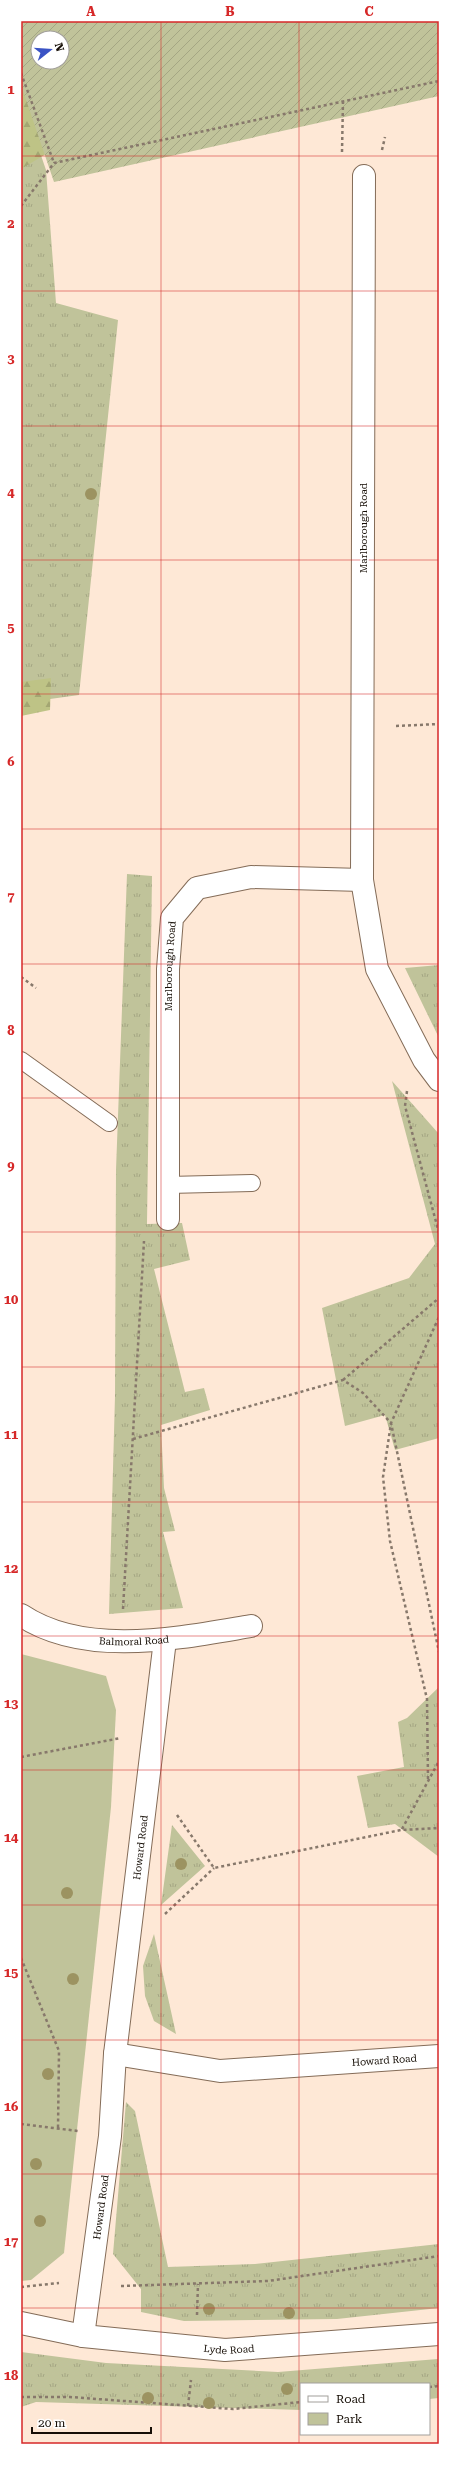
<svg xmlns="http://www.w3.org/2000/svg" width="460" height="2465" font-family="'Roboto Serif',serif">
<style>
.grass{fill:url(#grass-tufts)}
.forest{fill:url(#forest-firs)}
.park{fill:#c0c39a}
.garden{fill:url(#garden-furrows);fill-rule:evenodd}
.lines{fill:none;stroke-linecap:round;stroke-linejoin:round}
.lane-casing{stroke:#846c58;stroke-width:18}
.street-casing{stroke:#846c58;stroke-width:24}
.secondary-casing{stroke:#846c58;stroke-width:24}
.path{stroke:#87786b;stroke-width:2.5;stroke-dasharray:3 3;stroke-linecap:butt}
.lane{stroke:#fff;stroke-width:16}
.street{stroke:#fff;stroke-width:22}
.secondary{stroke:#fff;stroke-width:22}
.tree{fill:#9c9361}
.grid{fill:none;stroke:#d62828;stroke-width:1;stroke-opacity:0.55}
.labels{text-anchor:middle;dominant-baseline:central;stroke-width:3.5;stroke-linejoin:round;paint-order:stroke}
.street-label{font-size:10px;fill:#160e06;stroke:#fff}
.neatline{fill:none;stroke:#d62828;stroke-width:1.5}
.grid-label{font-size:13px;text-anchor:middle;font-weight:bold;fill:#d62828}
</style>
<defs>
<pattern id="grass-tufts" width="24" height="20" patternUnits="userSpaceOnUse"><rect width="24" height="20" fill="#c0c39a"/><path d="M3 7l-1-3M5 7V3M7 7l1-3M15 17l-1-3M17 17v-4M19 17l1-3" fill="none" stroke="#a4a683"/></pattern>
<pattern id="forest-firs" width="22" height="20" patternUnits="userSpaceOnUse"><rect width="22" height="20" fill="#bec386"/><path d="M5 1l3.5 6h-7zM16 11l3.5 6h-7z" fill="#a3a672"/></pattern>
<pattern id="garden-furrows" width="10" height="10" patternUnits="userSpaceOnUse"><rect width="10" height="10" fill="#c0c39a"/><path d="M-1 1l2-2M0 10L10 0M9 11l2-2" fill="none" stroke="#a4a683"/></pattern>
</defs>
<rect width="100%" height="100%" fill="#fee8d6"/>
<path class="grass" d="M 21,97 L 46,170 L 56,303 L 118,320 L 79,695 L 21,703 Z
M 127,874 L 152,876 L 147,1224 L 182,1223 L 190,1260 L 154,1269 L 185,1392 L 204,1388 L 210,1410 L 161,1425 L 164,1488 L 175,1531 L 163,1532 L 183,1608 L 109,1614 L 115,1396 L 116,1170 Z
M 439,965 L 439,1038 L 405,968 Z
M 392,1081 L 439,1134 L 439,1438 L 395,1450 L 385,1415 L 345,1426 L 322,1308 L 409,1278 L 435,1244 Z
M 439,1687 L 439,1857 L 395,1824 L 368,1828 L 357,1776 L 404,1767 L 398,1722 L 407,1718 Z
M 172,1825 L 205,1866 L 161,1905 Z
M 154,1934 L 176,2034 L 154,2021 L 145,1996 L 143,1966 Z
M 126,2102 L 135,2111 L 168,2267 L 255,2264 L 439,2244 L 439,2308 L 337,2319 L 184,2321 L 141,2312 L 141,2289 L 113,2254 Z
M 21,2352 L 106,2363 L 278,2372 L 438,2359 L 439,2398 L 429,2399 L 429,2384 L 301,2384 L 301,2410 L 36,2402 L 21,2407 Z"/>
<path class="forest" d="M 21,66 L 51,151 L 21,169 Z
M 51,678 L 50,710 L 21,716 L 21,682 Z"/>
<path class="park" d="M 21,1654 L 106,1676 L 116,1710 L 111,1807 L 64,2253 L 31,2280 L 21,2281 Z"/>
<path class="garden" d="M 21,21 L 439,21 L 439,96 L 54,182 L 21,85 ZM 38,38 L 62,38 L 62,62 L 38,62 Z"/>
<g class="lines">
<g class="lane-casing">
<path id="lane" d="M 21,1060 L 109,1123
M 168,1185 L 252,1183"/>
</g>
<g class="street-casing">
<g id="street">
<path d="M 364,176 L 362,880 L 377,969 L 424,1060 L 439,1080"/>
<path id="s1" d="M 168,1219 L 168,969 L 172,918 L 197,888 L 251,877 L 362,880"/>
<path id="s2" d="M 21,1615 C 85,1658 179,1638 251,1626"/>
<path id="s3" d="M 115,2054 L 220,2071 L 439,2056"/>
<path id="s4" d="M 83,2336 L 110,2136 L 115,2054 L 165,1640"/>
</g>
</g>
<g class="secondary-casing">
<g id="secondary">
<path id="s5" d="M 21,2323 L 83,2336 L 225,2350 L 439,2334"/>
</g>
</g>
<path class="path" d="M 21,73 L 54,163
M 382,150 L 385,137
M 342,152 L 343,101
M 21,206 L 54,163 L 439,81
M 396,726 L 439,724
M 21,977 L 36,988
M 407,1091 L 405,1106 L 439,1233
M 343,1380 L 439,1298
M 133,1439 L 343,1380 L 363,1393 L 391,1423 L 439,1652
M 123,1609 L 144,1241
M 21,1757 L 121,1738
M 428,1779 L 427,1699 L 390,1541 L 383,1477 L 391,1423 L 439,1317
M 177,1815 L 214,1868 L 401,1830 L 439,1828
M 402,1829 L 439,1761
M 165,1914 L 214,1868
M 21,1958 L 59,2051 L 58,2129
M 21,2124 L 78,2131
M 121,2286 L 268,2281 L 439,2256
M 21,2287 L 59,2283
M 197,2315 L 198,2284
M 429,2387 L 439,2386
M 21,2397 L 70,2397 L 233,2409 L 301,2402
M 188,2406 L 191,2380"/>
<use href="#lane" class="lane"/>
<use href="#street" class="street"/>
<use href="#secondary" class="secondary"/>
</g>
<g class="tree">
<circle cx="91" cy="494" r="6"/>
<circle cx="181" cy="1864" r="6"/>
<circle cx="67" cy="1893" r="6"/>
<circle cx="73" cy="1979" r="6"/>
<circle cx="48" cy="2074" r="6"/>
<circle cx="36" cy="2164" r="6"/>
<circle cx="40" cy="2221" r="6"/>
<circle cx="209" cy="2309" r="6"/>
<circle cx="289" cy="2313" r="6"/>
<circle cx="287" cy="2389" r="6"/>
<circle cx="148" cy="2398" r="6"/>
<circle cx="209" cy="2403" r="6"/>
</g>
<path class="grid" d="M 161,21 L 161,2444M 299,21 L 299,2444M 21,156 L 439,156M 21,291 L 439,291M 21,426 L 439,426M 21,560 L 439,560M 21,694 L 439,694M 21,829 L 439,829M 21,964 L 439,964M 21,1098 L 439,1098M 21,1232 L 439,1232M 21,1367 L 439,1367M 21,1502 L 439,1502M 21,1636 L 439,1636M 21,1770 L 439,1770M 21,1905 L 439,1905M 21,2040 L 439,2040M 21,2174 L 439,2174M 21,2308 L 439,2308"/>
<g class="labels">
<g class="street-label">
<text transform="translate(363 528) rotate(-90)">Marlborough Road</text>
<text stroke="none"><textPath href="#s1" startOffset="253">Marlborough Road</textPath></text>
<text stroke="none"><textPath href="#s2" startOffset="118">Balmoral Road</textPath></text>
<text stroke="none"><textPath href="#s4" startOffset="492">Howard Road</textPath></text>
<text stroke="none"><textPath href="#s3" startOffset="271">Howard Road</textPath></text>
<text stroke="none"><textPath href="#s4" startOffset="130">Howard Road</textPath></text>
<text stroke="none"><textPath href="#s5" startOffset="210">Lyde Road</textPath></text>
</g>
</g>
<rect width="460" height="2465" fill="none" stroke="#ffffff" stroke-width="44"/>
<rect x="300" y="2383" width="130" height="52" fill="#ffffff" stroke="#a29f9b"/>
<rect x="308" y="2396" width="20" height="6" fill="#ffffff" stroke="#a29f9b"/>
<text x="336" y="2403" font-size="12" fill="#160e06">Road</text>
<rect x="308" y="2413" width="20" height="12" fill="#c0c39a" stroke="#a29f9b"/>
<text x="336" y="2423" font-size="12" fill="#160e06">Park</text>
<g transform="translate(50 50) rotate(73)"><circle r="19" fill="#ffffff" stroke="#a29f9b"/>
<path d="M0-3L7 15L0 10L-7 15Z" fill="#3a53c5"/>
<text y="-6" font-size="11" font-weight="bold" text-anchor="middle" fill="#160e06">N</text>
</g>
<path d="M32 2427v6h119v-6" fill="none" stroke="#160e06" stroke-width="2"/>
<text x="38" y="2427" font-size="12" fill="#160e06" stroke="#ffffff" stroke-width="3" paint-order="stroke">20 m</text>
<rect x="22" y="22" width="416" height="2421" class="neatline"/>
<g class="grid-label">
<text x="91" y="16">A</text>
<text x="230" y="16">B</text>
<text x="369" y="16">C</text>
<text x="11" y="94">1</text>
<text x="11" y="228">2</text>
<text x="11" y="363">3</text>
<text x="11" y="497">4</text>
<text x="11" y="632">5</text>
<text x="11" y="766">6</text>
<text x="11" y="901">7</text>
<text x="11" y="1035">8</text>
<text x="11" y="1170">9</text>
<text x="11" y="1304">10</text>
<text x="11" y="1439">11</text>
<text x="11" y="1573">12</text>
<text x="11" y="1708">13</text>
<text x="11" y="1842">14</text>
<text x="11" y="1977">15</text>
<text x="11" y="2111">16</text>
<text x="11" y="2246">17</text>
<text x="11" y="2380">18</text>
</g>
</svg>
